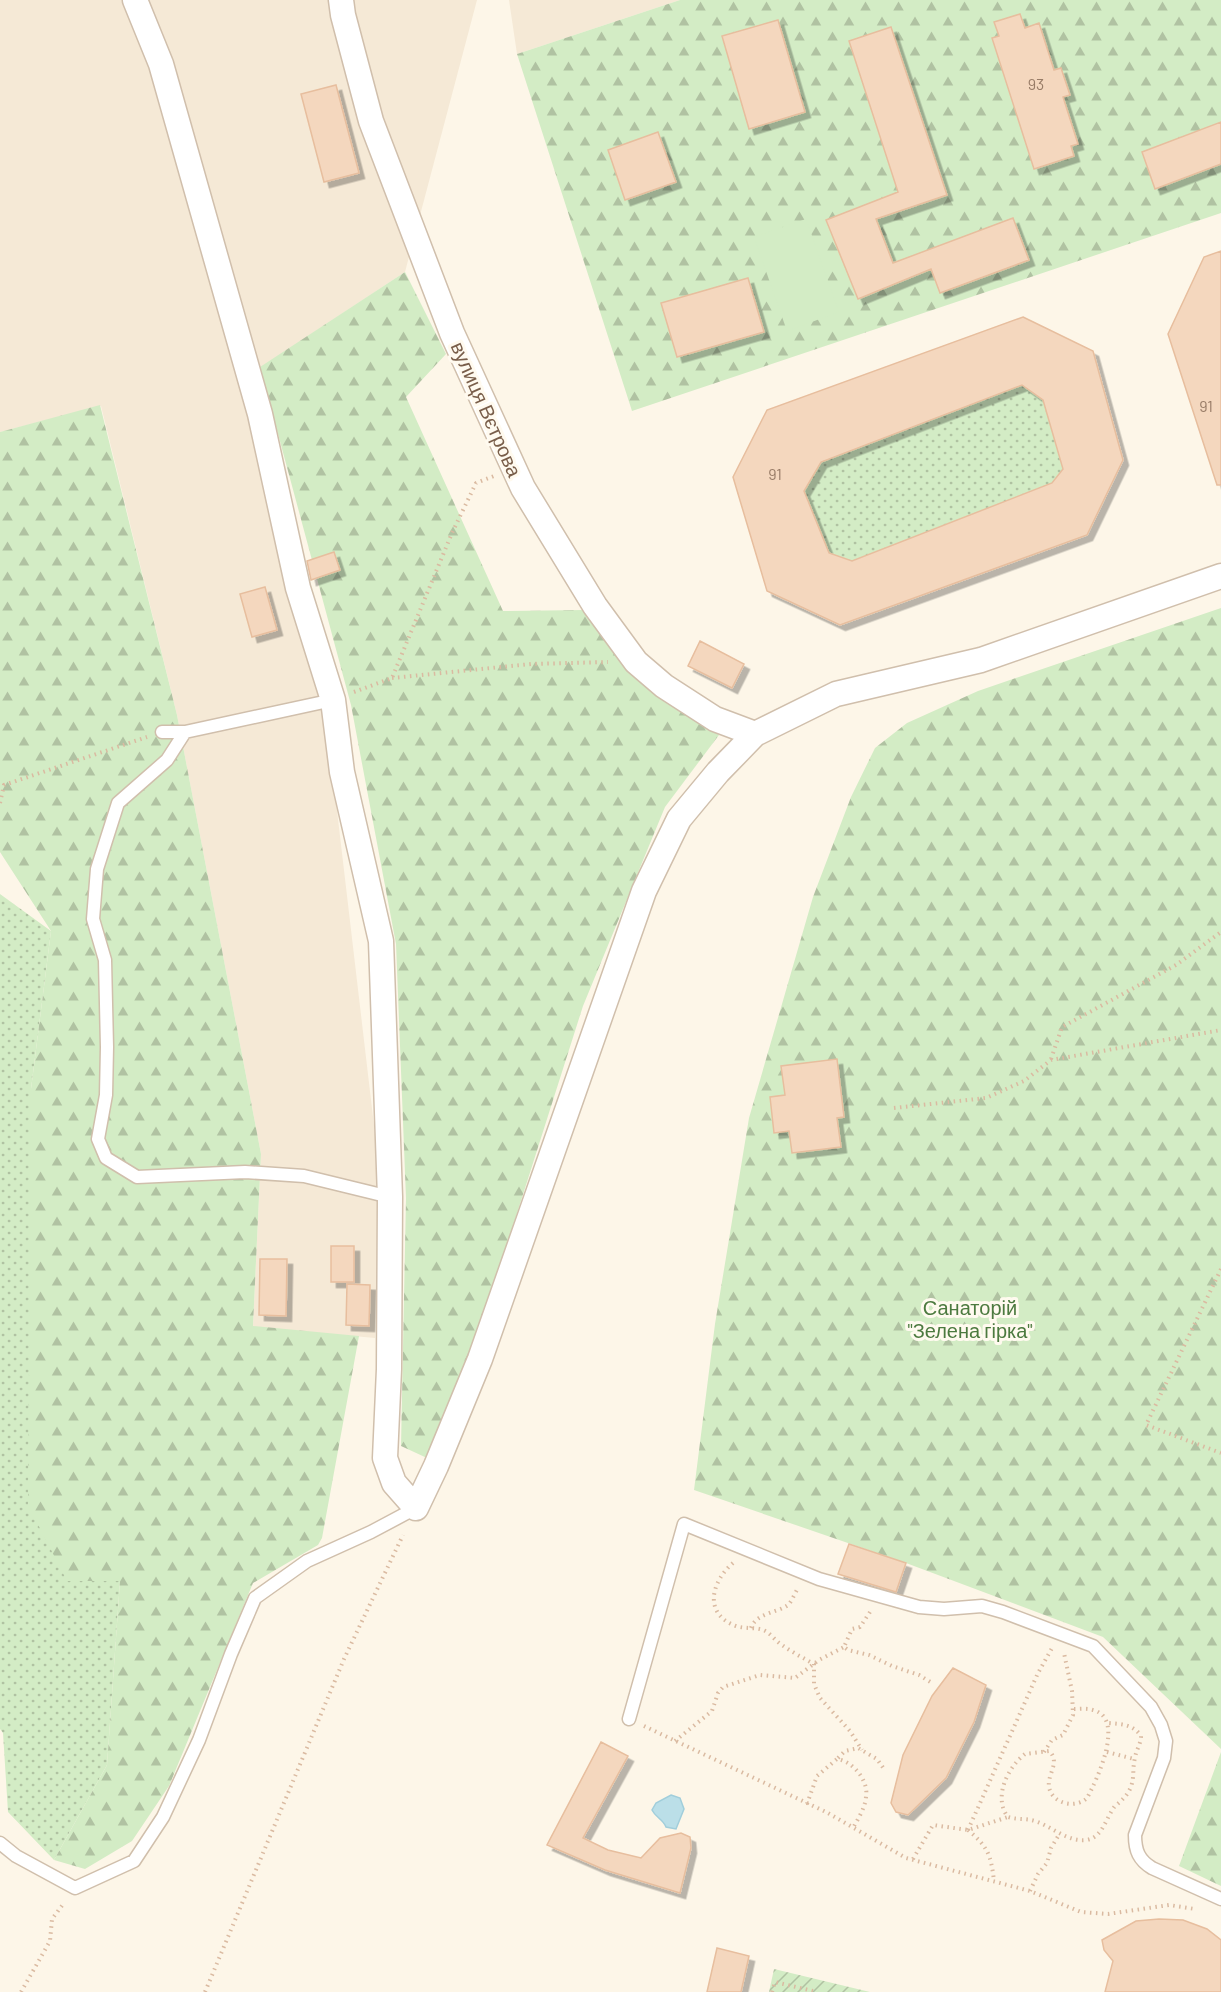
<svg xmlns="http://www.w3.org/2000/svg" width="1221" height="1992" font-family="Barlow,sans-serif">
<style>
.residential{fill:#f5e9d6}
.grass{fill:url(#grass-dots)}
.forest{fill:url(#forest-firs)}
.garden{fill:url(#garden-furrows)}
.pitch{fill:#d3ecc5}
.water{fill:#bbdfe8;stroke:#a1cedb;stroke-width:1.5}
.building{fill:#f4d7be;stroke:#e7be9e;stroke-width:1.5;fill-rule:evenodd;filter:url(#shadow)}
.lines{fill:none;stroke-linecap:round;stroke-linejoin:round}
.lane-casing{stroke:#d0bfac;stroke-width:15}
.street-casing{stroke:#d0bfac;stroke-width:27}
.path{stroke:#dabaa1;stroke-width:4;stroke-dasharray:1.5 4.5;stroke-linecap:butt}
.lane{stroke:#fff;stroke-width:12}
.street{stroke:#fff;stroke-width:24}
.labels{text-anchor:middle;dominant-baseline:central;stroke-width:6;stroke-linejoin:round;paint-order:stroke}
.number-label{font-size:16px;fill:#987c67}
.street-label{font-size:20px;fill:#795e4a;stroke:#fffaef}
.park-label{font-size:20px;fill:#4c7a3f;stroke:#fffaef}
</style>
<defs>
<pattern id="grass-dots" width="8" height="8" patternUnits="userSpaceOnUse" patternTransform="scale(1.5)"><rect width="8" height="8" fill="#d3ecc5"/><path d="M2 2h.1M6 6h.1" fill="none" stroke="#b0c2a2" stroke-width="1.8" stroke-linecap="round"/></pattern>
<pattern id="forest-firs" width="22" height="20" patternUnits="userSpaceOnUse" patternTransform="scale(1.5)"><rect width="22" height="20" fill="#d3ecc5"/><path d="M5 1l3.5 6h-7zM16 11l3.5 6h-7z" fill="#b0c2a2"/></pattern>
<pattern id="garden-furrows" width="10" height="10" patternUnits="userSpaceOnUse" patternTransform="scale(1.5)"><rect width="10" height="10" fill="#d3ecc5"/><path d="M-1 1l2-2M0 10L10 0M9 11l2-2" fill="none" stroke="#b0c2a2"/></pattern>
<filter id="shadow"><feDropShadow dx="5.5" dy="5.5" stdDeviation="0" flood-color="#0004"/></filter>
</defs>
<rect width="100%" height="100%" fill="#fdf6e8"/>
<path class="residential" d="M 0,0 L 477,0 L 405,272 L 243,379 L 326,717 L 379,1168 L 375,1338 L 253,1327 L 261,1154 L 177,715 L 101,406 L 0,432 Z
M 509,0 L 680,0 L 517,54 Z"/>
<path class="grass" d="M 1022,385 L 1043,400 L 1063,469 L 1052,483 L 852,561 L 829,553 L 804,491 L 821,462 Z
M 0,894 L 51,931 L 31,1089 L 120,1581 L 107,1765 L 54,1860 L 8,1812 L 3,1733 L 0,1729 Z"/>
<path class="forest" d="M 680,0 L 1221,0 L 1221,213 L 632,411 L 517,54 Z
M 405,272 L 446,354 L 406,397 L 503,611 L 583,610 L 644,681 L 719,735 L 665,807 L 583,1006 L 461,1389 L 427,1458 L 401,1446 L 406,1198 L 396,944 L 351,705 L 260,367 Z
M 100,405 L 177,715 L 261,1154 L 253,1326 L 359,1336 L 322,1538 L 318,1545 L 253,1583 L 169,1786 L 132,1841 L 85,1869 L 54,1860 L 107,1765 L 120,1581 L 67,1581 L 28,1505 L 31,1089 L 51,931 L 0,852 L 0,432 Z
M 1221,608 L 1221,1749 L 1103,1637 L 906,1563 L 694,1490 L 715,1324 L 749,1118 L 813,897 L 851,797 L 875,748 L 907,723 L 978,691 Z
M 1221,1752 L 1221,1886 L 1179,1866 Z"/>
<path class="garden" d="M 774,1969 L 870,1992 L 769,1992 Z"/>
<path class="pitch" d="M 806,219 L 839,312 L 787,331 L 754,237 Z"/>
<path class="water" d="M 671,1795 L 680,1798 L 684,1809 L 676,1829 L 666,1827 C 663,1819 656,1818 652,1810 L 656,1803 Z"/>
<path class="building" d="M 1020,14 L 1025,28 L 1039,23 L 1054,70 L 1061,68 L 1070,95 L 1063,97 L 1078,144 L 1071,146 L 1074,156 L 1034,169 L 992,38 L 999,36 L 994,22 Z
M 778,20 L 805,112 L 749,129 L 722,36 Z
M 891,27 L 947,195 L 876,219 L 893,263 L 1013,218 L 1029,260 L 940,293 L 931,269 L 858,299 L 826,220 L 898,192 L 849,41 Z
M 336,85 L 359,173 L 324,182 L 301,94 Z
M 1221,122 L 1221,164 L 1155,189 L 1142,152 Z
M 658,132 L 676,182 L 625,200 L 608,150 Z
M 1221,251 L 1221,485 L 1217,485 L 1168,334 L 1204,257 Z
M 748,278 L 764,332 L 677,357 L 661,303 Z
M 1023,317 L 1093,351 L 1123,460 L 1087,535 L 840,625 L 767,591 L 733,477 L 767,410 ZM 1022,385 L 1043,400 L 1063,469 L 1052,483 L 852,561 L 829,553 L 804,491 L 821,462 Z
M 334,552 L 340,570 L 311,580 L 307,561 Z
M 265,587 L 277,630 L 252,637 L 240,594 Z
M 700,641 L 744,664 L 732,688 L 688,666 Z
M 837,1059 L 844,1117 L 837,1118 L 841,1147 L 792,1153 L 789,1131 L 774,1133 L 770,1097 L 785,1095 L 781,1066 Z
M 331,1246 L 354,1246 L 354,1282 L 331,1282 Z
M 260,1259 L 287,1259 L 286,1316 L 259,1315 Z
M 347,1284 L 370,1285 L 369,1326 L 346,1325 Z
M 849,1544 L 906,1563 L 896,1592 L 838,1574 Z
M 953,1668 L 986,1685 L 974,1722 L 946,1778 L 908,1815 L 896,1812 L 891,1803 L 903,1755 L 932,1696 Z
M 601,1742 L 628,1756 L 583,1838 L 608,1850 L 641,1858 L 660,1838 L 681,1833 L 690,1837 L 691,1848 L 680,1893 L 605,1870 L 547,1845 Z
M 1159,1919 L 1183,1920 L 1207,1929 L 1221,1940 L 1221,1992 L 1105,1992 L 1113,1961 L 1104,1950 L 1102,1940 L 1136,1921 Z
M 717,1948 L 749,1956 L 741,1992 L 707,1992 Z"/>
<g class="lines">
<g class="lane-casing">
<path id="lane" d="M 162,732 L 185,732 L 333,700
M 185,732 L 167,760 L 118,803 L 97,869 L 93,919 L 105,960 L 107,1047 L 106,1095 L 98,1139 L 106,1158 L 137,1177 L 245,1172 L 304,1176 L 390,1197
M 629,1719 L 684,1524 L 819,1579 L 919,1607 L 944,1609 L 982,1606 L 1003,1612 L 1093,1646 L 1151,1707 L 1161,1725 L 1166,1741 L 1164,1758 L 1135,1835 C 1135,1851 1139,1860 1152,1868 L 1221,1899
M 0,1843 L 16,1856 L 75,1888 L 134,1861 L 163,1817 L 199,1740 L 231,1654 L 255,1598 L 307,1561 L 371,1532 L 416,1508"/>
</g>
<g class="street-casing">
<path id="street" d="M 135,0 L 161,64 L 260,414 L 298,588 L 333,700 L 342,772 L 381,941 L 390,1197 L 389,1369 L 385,1458 L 394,1483 L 416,1508 L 436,1466 L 480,1359 L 644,891 L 679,819 L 718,772 L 755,734 L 836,694 L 981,660 L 1221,576
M 341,0 L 343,15 L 371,121 L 452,333 L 523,488 L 595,606 L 636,662 L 664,686 L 715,719 L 755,734"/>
</g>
<path class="path" d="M 392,678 L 531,664 L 608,662
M 354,692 L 392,678 L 452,533 L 476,483 L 494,476
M 0,803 L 4,785 L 147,737
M 1051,1059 L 1062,1027 L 1176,965 L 1221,932
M 894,1108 L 986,1098 L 1024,1081 L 1051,1060 L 1221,1030
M 1221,1269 L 1146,1425 L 1221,1453
M 733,1563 C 711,1582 703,1614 736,1626 C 745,1629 755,1627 763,1630 C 771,1633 775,1641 782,1645 C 792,1652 803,1658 814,1664 L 814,1684 L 820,1698 L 850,1731 L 862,1750
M 870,1612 L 860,1627 L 852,1629 L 844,1647 L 848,1650 L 869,1655 L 892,1666 L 919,1675 L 932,1683
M 751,1628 C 756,1613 777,1613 788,1605 C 792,1601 795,1593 798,1588
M 1074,1709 C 1080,1709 1087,1708 1093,1710 C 1126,1718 1097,1780 1087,1798 C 1076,1809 1052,1804 1049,1787 C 1047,1774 1061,1762 1049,1751 L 1025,1754 C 1007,1768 993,1798 1008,1817 C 1018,1820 1026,1818 1035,1821 C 1053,1827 1067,1842 1086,1840 C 1103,1838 1106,1817 1115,1806 C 1121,1801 1126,1797 1130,1789 C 1135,1778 1132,1769 1135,1758 C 1136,1750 1141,1744 1141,1736 C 1133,1724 1121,1724 1108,1723
M 644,1726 L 826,1812 L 906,1858 L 1030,1891 L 1081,1912 L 1108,1914 L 1169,1905 L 1195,1909
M 675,1741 L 712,1711 L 718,1693 L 723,1687 L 760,1675 L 795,1678 L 819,1660 L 844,1647
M 1044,1752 L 1052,1740 L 1063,1735 L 1073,1715 L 1072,1691 L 1064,1653
M 1107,1752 L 1134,1759
M 838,1758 L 845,1751 L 858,1748 L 877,1759 L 884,1769
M 807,1804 L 817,1776 L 837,1759 C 853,1761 869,1781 866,1797 C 865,1808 858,1819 853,1828
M 968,1830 L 1038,1673 L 1052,1648
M 968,1830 C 988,1847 991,1855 994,1881
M 913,1859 L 933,1825 L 968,1830 L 1008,1817
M 1030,1891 L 1038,1874 L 1047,1863 L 1051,1848 L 1060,1833
M 21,1992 L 50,1941 L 52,1919 L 64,1903
M 205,1992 L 344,1659 L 403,1535
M 772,1992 L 775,1982 L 817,1992"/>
<use href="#lane" class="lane"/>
<use href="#street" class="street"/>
</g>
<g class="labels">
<g class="number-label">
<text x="1036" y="83">93</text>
<text x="1206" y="405">91</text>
<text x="775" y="473">91</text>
</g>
<g class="street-label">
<text transform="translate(487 409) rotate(66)">вулиця Вєтрова</text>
</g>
<g class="park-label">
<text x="970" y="1307">Санаторій<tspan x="970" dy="23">"Зелена гірка"</tspan></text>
</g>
</g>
</svg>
